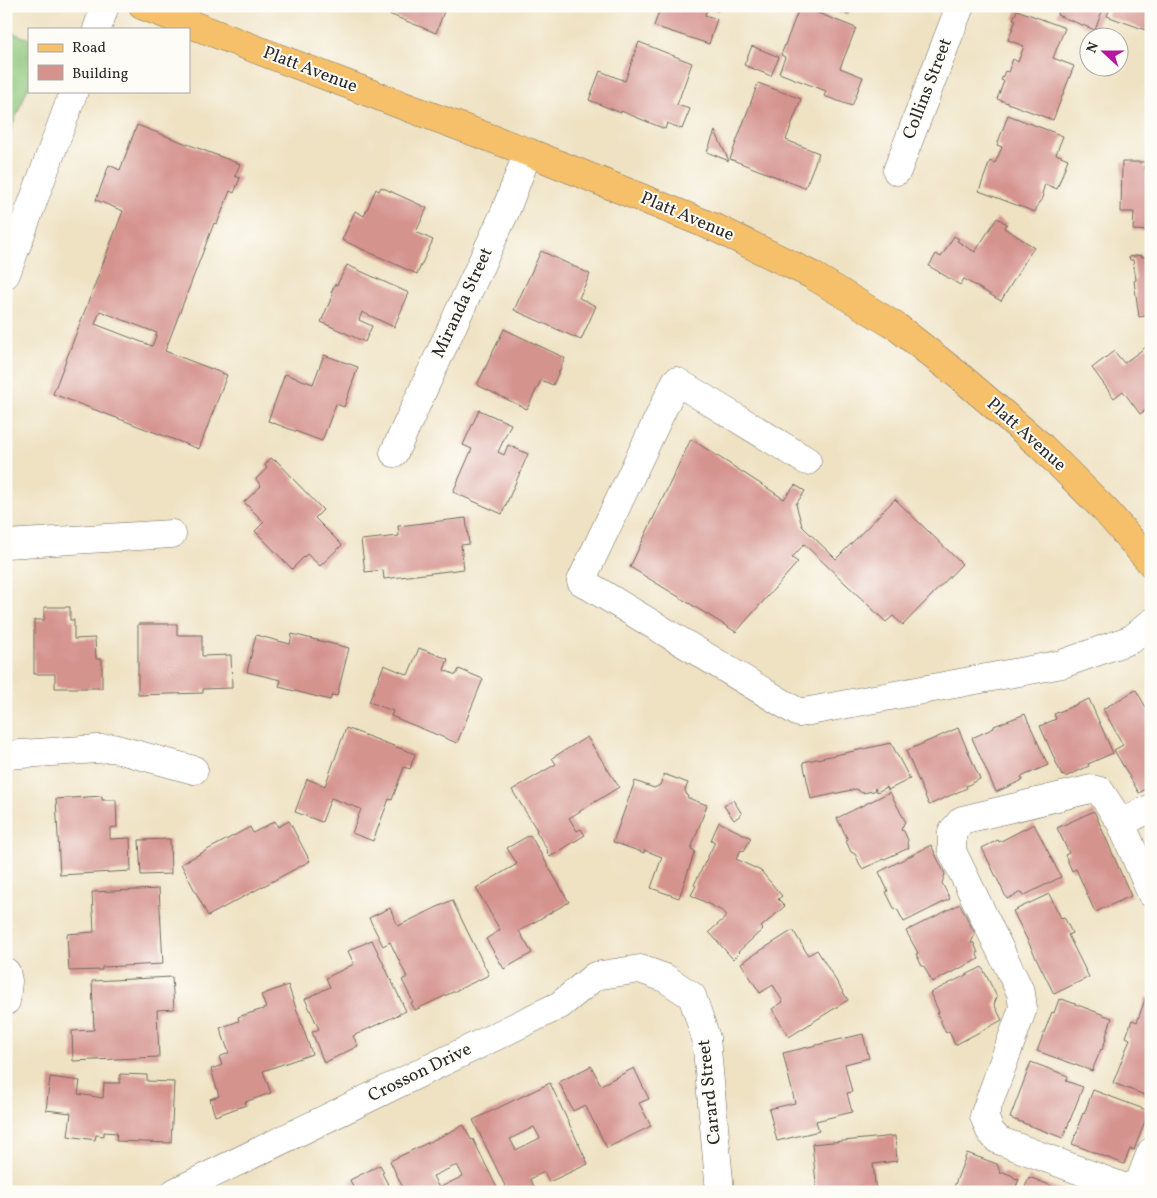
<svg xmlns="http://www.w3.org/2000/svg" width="1157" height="1198" font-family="Vollkorn,serif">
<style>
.green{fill:#8dc67a;stroke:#5c7852}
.building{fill:#d5938e;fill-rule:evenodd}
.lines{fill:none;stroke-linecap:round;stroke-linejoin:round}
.minor-casing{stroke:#706b60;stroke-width:29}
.major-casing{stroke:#706b60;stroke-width:29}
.minor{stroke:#fff;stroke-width:28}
.major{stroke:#f6c06b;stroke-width:28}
.labels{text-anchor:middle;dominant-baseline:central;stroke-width:4;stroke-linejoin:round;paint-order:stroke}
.street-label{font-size:18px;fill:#2b2b2b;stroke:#fdfcf7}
</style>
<rect width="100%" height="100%" fill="#fdfcf7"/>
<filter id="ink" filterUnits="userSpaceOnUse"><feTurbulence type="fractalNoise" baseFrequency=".02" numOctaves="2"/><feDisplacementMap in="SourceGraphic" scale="10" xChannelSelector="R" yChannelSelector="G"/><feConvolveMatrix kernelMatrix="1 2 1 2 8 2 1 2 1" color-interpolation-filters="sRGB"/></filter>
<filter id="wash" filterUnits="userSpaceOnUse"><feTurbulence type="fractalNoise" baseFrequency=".0096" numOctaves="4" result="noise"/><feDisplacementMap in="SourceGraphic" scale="20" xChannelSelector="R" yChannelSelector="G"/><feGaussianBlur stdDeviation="1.12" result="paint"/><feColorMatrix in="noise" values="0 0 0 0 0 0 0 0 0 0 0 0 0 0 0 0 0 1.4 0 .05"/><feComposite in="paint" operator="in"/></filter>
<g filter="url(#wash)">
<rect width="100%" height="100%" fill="#efe2c3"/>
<path class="green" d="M 6,30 L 29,39 L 29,85 L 6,142 Z"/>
<g id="blocks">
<path class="building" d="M 369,6 L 446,6 L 436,33 Z
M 661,6 L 720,6 L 718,11 L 708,7 L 705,15 L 717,19 L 709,44 L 654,26 Z
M 800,6 L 856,28 L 840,68 L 863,77 L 852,106 L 824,96 L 826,91 L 779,73 L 785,57 L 781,55 Z
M 826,6 L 852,6 L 848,15 Z
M 1060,6 L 1104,6 L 1095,30 L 1057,15 Z
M 1111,6 L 1151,6 L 1151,32 L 1107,16 Z
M 1017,10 L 1065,28 L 1053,58 L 1074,66 L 1053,120 L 997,99 L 1004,81 L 1001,80 L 1005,71 L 1008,72 L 1013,59 L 1018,62 L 1024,46 L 1008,40 L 1016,20 L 1013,19 Z
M 639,42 L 692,63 L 677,105 L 690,109 L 682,129 L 667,123 L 665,129 L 621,111 L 621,113 L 589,100 L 600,71 L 625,81 Z
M 752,46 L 779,57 L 771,76 L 744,65 Z
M 758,83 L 801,99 L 786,140 L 819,153 L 805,188 L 730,159 Z
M 1008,115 L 1063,136 L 1056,154 L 1068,159 L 1057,189 L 1045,184 L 1042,194 L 1044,195 L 1041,202 L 1039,202 L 1035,212 L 979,191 L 990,161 L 995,163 L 1002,147 L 997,145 Z
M 137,125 L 240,164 L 235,176 L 240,178 L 234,193 L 230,191 L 217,224 L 214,223 L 165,351 L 227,375 L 199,449 L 53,394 L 123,211 L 96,200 L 109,165 L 120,170 ZM 100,311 L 157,333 L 152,346 L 95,324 Z
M 715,131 L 729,161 L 707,152 Z
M 1122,162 L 1145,162 L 1145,169 L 1151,169 L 1151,231 L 1133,230 L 1134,212 L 1121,212 Z
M 381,187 L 427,208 L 416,232 L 433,240 L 417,274 L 342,240 L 355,211 L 364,216 L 376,189 L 379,191 Z
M 997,218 L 1007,224 L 1004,228 L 1034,247 L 1001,301 L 964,279 L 960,285 L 929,266 L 936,254 L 941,257 L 954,236 L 959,239 L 957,241 L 975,252 Z
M 541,251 L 590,274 L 579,298 L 596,306 L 581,340 L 514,310 Z
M 1141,255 L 1141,257 L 1151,256 L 1151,315 L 1139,317 L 1134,281 L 1136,280 L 1133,260 L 1130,260 L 1129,257 Z
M 347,265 L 409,293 L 394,327 L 362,312 L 359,320 L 372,326 L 365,342 L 321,322 L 333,294 L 331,293 L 335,284 L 337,285 Z
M 504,329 L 565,358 L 553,385 L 541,380 L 527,409 L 477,385 Z
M 1151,345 L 1151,415 L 1147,409 L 1140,414 L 1123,391 L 1114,398 L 1092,368 L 1114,351 L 1124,363 L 1146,347 L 1147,348 Z
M 324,355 L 358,367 L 344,407 L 336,404 L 322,441 L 268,421 L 285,374 L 313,384 Z
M 479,410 L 511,424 L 498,452 L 504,455 L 508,445 L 528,454 L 502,514 L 453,492 L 472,449 L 463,445 Z
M 691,439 L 784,499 L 795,485 L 805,491 L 796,504 L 802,526 L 836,559 L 895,499 L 962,564 L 903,625 L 893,616 L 886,622 L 804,544 L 792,558 L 798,562 L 736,632 L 630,567 Z
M 271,458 L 275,461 L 276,460 L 294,479 L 293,479 L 323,510 L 315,518 L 342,545 L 320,566 L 307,554 L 292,569 L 255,531 L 264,522 L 244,502 L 261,486 L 256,479 L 267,468 L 265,465 Z
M 466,518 L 469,544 L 461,545 L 464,569 L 384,579 L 383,570 L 365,572 L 361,540 L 399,536 L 398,526 Z
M 44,607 L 70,607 L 70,620 L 74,620 L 74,639 L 95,638 L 96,659 L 102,659 L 102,688 L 55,688 L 55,674 L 34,674 L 34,620 L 44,620 Z
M 138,624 L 177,624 L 177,635 L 202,635 L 202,656 L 231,655 L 232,688 L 203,689 L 203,693 L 138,695 Z
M 292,634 L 349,648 L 337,696 L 332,695 L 330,700 L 279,687 L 281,680 L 247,672 L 256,635 L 290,644 Z
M 419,648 L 448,659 L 444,670 L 456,675 L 459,669 L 483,679 L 457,743 L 391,716 L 393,711 L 369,702 L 384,665 L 408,675 Z
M 1136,690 L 1151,716 L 1151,786 L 1139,793 L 1114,750 L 1123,745 L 1103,709 Z
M 1089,699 L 1113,753 L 1088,764 L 1089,766 L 1065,777 L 1063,775 L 1062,776 L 1040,726 L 1056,719 L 1054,714 Z
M 1025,714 L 1048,765 L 1021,777 L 1023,780 L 996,792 L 972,738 L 994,728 L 994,726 Z
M 346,728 L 415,754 L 410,769 L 404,767 L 392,800 L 389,799 L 373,841 L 352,833 L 361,809 L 331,798 L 322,822 L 295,812 L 307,779 L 325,786 Z
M 958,728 L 980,779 L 966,786 L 967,788 L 929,805 L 906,751 Z
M 587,737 L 619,787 L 569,818 L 577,831 L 581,829 L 585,835 L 550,857 L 547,852 L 548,851 L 536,831 L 537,830 L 512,790 L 556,764 L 552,758 Z
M 891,743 L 910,779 L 888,790 L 887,787 L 877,792 L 875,788 L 874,791 L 862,793 L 856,789 L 811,799 L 803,762 Z
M 664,774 L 688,783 L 685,790 L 688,798 L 707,805 L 691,849 L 695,851 L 679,898 L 651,888 L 662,857 L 644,850 L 644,853 L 613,842 L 635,781 L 654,788 L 660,785 Z
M 890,792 L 905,821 L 901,830 L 904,831 L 908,840 L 907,843 L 909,848 L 862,869 L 855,854 L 851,852 L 846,841 L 847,838 L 837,818 Z
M 102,796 L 102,800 L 116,800 L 117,827 L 110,828 L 110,839 L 130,838 L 131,871 L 60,875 L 56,799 Z
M 733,800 L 742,814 L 734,820 L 724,806 Z
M 1094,811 L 1131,896 L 1095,912 L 1076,869 L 1072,871 L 1065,855 L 1069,853 L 1057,828 Z
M 275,821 L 278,827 L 289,821 L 310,861 L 208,916 L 181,864 L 250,827 L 253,833 Z
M 719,822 L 751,838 L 744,851 L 741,850 L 736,859 L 761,871 L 782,896 L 778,899 L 785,906 L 761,927 L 763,929 L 738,952 L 739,953 L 733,959 L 709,932 L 727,916 L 724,912 L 691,895 L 696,886 L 694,885 L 715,842 L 711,840 Z
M 1034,824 L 1061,877 L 1023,896 L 1021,892 L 1007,899 L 982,848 L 998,840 L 999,842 Z
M 530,835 L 569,902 L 519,931 L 532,953 L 504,969 L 486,939 L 500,930 L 476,888 L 517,864 L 507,848 Z
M 170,839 L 171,874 L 141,875 L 139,840 Z
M 931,845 L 945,874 L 942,883 L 950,899 L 904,922 L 897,909 L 895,910 L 886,892 L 888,891 L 879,872 Z
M 159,889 L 163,964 L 102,967 L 102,970 L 69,971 L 67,934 L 94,932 L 92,892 Z
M 1049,894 L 1061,918 L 1064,917 L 1072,933 L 1068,935 L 1089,977 L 1054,994 L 1013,911 Z
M 452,900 L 489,975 L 415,1010 L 411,1003 L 413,1002 L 402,980 L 407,977 L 390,942 L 383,946 L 369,918 L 390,908 L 398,926 Z
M 960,904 L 975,934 L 971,943 L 974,943 L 978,953 L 977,955 L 979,959 L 932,982 L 924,966 L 922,966 L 916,954 L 918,953 L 906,931 Z
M 793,930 L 808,955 L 817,950 L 848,1000 L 789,1037 L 772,1009 L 783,1002 L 773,985 L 760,993 L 741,963 Z
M 372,940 L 406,1011 L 353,1036 L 358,1046 L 324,1063 L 312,1032 L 319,1029 L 305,999 L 330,987 L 326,978 L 354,964 L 348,951 Z
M 982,967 L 997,997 L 994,1004 L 1002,1020 L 955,1045 L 949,1031 L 946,1033 L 937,1013 L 939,1012 L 930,993 Z
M 172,977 L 174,1009 L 157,1010 L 159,1057 L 73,1061 L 72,1031 L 94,1030 L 92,981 Z
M 288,985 L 312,1054 L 263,1071 L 271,1093 L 245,1102 L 246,1105 L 215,1116 L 210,1099 L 219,1096 L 211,1069 L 222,1065 L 219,1057 L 229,1053 L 220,1028 L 239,1021 L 238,1017 L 266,1008 L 261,995 Z
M 1146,997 L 1151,998 L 1151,1095 L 1150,1097 L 1113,1083 L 1130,1039 L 1126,1037 L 1132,1020 L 1137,1022 Z
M 1059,999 L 1062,1000 L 1062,999 L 1112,1018 L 1106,1036 L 1107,1036 L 1102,1050 L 1101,1049 L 1092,1071 L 1037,1051 L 1052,1012 L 1054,1013 Z
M 863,1034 L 869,1058 L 845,1064 L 852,1092 L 847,1093 L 852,1112 L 816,1121 L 819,1131 L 777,1141 L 769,1109 L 795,1103 L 783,1053 Z
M 1031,1062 L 1068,1076 L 1066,1081 L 1083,1087 L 1063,1138 L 1010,1118 Z
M 591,1066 L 601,1085 L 634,1068 L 649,1099 L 639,1103 L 651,1126 L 607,1148 L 585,1105 L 573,1111 L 559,1082 Z
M 120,1074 L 147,1075 L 147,1081 L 174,1082 L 171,1143 L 116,1141 L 117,1133 L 104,1132 L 104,1136 L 96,1135 L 95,1140 L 68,1136 L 71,1113 L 46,1110 L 50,1077 L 80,1081 L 78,1094 L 103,1098 L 104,1083 L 120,1083 Z
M 550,1083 L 588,1164 L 549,1182 L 544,1172 L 530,1179 L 537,1192 L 508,1192 L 473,1120 ZM 534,1127 L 540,1138 L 516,1150 L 510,1139 Z
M 1093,1090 L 1149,1111 L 1134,1150 L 1130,1149 L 1124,1164 L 1072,1144 L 1079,1127 L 1078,1126 L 1083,1113 L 1084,1114 Z
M 464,1125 L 471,1140 L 473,1139 L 499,1192 L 398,1192 L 397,1190 L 403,1188 L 390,1161 ZM 457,1165 L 463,1176 L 439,1188 L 433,1176 Z
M 895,1136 L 897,1161 L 873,1164 L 876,1192 L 817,1192 L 812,1144 Z
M 967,1153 L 997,1164 L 1001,1174 L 1003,1172 L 1013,1176 L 1014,1178 L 1019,1179 L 1014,1192 L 952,1192 Z
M 380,1165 L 384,1172 L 382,1173 L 392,1192 L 355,1192 L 350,1180 Z
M 1029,1177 L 1067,1192 L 1023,1192 Z"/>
</g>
</g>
<g filter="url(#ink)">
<use href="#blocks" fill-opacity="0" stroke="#706b60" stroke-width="1"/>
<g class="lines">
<g class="minor-casing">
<path id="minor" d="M 97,29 L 105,6
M 897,171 L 960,6
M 6,274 L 74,91
M 394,453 L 505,212 L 528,152
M 807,461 L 676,381 L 581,581 L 799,713 L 1062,664 L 1132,639 L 1151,623
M 6,544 L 172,534
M 6,755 L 113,748 L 194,770
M 1121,823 L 1151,808
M 1151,893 L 1121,823 L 1100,791 L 1091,789 L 962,820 L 952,832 L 952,851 L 1021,993 L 1023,1008 L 984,1116 L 990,1131 L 998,1140 L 1126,1188 L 1139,1183 L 1151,1152
M 6,972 L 8,981 L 6,1001
M 175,1192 L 560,1005 L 595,976 L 640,969 L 665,978 L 692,996 L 706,1038 L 720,1192"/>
</g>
<g class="major-casing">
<path id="major" d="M 143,6 L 404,106 L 528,152 L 718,229 L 812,275 L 897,327 L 963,379 L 1041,446 L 1106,511 L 1151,563"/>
</g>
<use href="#minor" class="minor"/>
<use href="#major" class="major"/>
</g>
</g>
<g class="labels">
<g class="street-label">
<text transform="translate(310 70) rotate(21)">Platt Avenue</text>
<text transform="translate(928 89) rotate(-69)">Collins Street</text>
<text transform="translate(687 217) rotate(23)">Platt Avenue</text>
<text transform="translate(463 303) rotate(-65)">Miranda Street</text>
<text transform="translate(1026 435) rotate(42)">Platt Avenue</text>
<text transform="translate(420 1073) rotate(-26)">Crosson Drive</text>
<text transform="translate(710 1092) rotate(-96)">Carard Street</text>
</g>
</g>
<rect width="1157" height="1198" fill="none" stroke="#fdfcf7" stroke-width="25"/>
<rect x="28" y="28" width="162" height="65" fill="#fdfcf7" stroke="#a9a8a5"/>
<rect x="38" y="44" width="25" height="8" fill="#f6c06b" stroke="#a9a8a5"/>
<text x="72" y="52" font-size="15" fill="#2b2b2b">Road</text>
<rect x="38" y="65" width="25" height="15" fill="#d5938e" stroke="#a9a8a5"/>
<text x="72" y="78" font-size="15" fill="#2b2b2b">Building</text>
<g transform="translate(1104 52) rotate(291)"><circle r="24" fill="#fdfcf7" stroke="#a9a8a5"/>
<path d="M0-4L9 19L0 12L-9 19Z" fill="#b5179e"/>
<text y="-8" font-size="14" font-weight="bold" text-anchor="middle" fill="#2b2b2b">N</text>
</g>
</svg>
